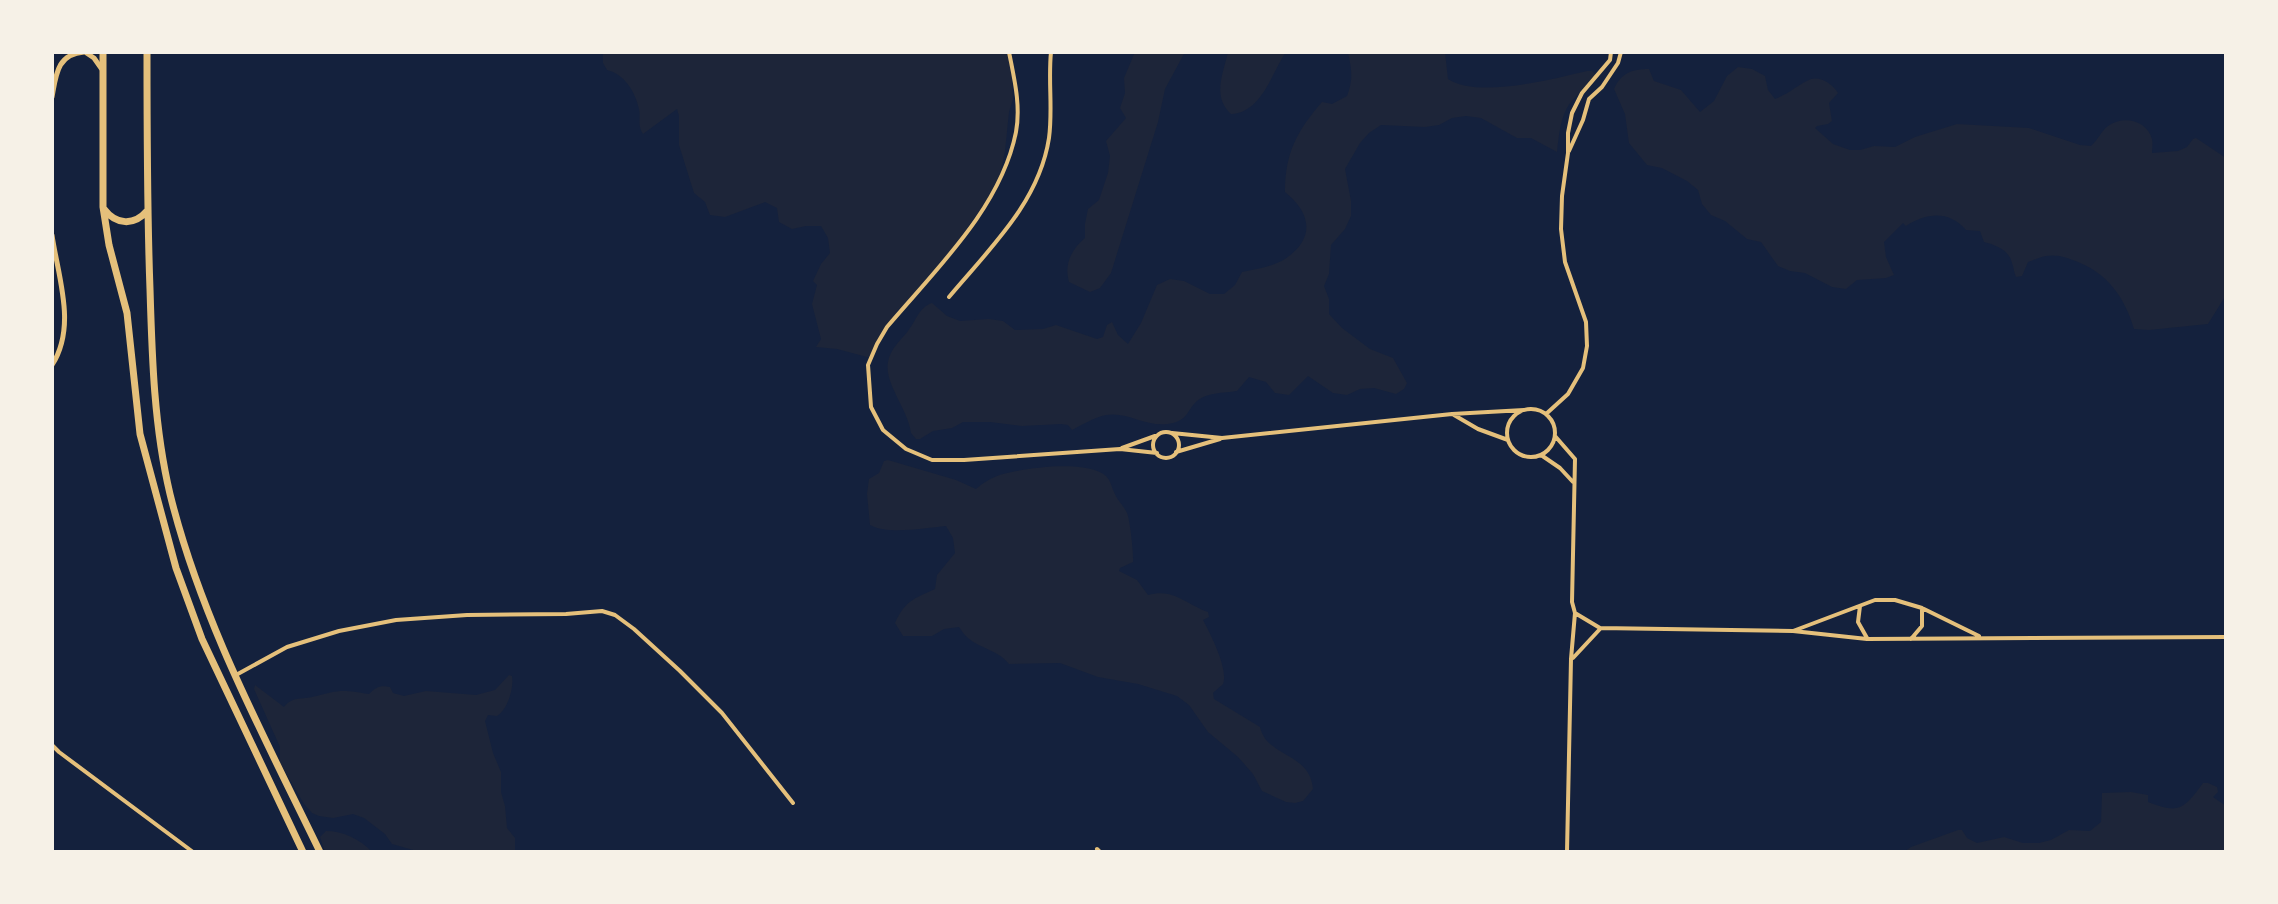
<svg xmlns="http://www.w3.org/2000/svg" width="2278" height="904" font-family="Arial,sans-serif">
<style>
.green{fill:#1d2539}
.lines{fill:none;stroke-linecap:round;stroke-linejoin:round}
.minor{stroke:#e5c07b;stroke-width:4}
.tertiary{stroke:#e5c07b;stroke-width:5}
.primary{stroke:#e5c07b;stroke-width:7}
</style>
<rect width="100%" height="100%" fill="#14213d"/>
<path class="green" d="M 603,52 L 1011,52 L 1013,99 L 1009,112 L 1005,151 L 1000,175 L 992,193 L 928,284 L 898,310 L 879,337 L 871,358 L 837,349 L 816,347 L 821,339 L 812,304 L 817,285 L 813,281 L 821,264 L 830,253 L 828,238 L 821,226 L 806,226 L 792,229 L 779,222 L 777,208 L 765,202 L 725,217 L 710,215 L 705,202 L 694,193 L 679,145 L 679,116 L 677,109 L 643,134 C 637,125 641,119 639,109 C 635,91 624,74 607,70 L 603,63 Z
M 1135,52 L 1185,52 L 1165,89 L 1158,122 L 1111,273 L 1100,288 L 1090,292 L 1069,282 C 1064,264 1071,250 1085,238 L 1085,224 L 1088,209 L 1099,200 L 1108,173 L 1110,156 L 1106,141 L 1126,118 L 1120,108 L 1125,93 L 1124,78 Z
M 1228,52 L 1286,52 C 1272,72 1262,113 1231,114 C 1212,97 1223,74 1228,52 Z
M 1352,52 L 1445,52 L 1448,79 C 1479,99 1552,79 1587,71 L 1592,71 L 1596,75 C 1591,88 1578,92 1570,103 C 1560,117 1559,135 1557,152 L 1531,138 L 1517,138 L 1481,118 L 1466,116 L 1452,118 L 1439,125 L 1425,127 L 1381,125 L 1369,133 L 1360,143 L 1345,169 L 1351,201 L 1351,216 L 1345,229 L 1331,245 L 1329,274 L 1324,286 L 1329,299 L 1329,314 L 1342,328 L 1370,349 L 1393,358 L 1407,383 L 1404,389 L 1396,394 L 1374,388 L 1360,389 L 1347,395 L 1333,393 L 1308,376 L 1289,395 L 1275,393 L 1266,382 L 1249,377 L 1237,391 C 1224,393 1205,392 1195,403 C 1187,411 1188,419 1173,423 C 1147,429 1129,411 1106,415 C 1095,417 1082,425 1072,430 L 1068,425 L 1061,424 L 1022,426 L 990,422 L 963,422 L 952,428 L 933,431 L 920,439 L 916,439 L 911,433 C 908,409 884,384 888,362 C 890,349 901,340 908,331 C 916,321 919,307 932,303 L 947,316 L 960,321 L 989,319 L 1003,321 L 1015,330 L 1043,329 L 1056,325 L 1097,339 L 1103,337 L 1107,325 L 1112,322 L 1118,335 L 1128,344 L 1141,323 L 1157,285 L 1170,279 L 1184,281 L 1210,294 L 1224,294 L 1235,285 L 1242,272 C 1256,269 1272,267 1285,259 C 1316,238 1311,213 1285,192 C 1285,153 1297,131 1322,102 L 1332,104 L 1347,96 C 1353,81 1352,70 1348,53 Z
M 1738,67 L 1752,69 L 1765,76 L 1768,90 L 1775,99 C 1789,94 1800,83 1811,79 C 1821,76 1834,85 1838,93 L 1829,103 L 1832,121 L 1828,124 L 1817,126 L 1815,128 L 1833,144 L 1850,150 L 1860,150 L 1874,146 L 1895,147 L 1915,137 L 1957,124 L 2029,128 L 2080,145 L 2091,146 C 2098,140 2101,131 2108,126 C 2123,115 2147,120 2152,139 C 2153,144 2152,148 2152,153 L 2178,151 L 2187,147 L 2193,139 L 2196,138 L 2226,158 L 2226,295 L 2208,324 L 2149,330 L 2134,329 C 2125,298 2108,274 2078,262 C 2068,258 2058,254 2046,256 C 2040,257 2034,260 2028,262 L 2022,276 L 2016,277 C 2014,273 2014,268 2012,263 C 2009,250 1996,245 1984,242 L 1980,231 L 1966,230 C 1948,210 1927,213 1906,226 L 1903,223 L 1884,242 L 1886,257 L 1894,275 L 1886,278 L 1857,280 L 1846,289 L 1832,287 L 1805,273 L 1790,271 L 1778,266 L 1761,242 L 1747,239 L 1725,221 L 1711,215 L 1702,204 L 1698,190 L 1687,181 L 1662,168 L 1647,165 L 1629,143 L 1625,114 L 1614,89 C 1621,73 1632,69 1649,69 L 1654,81 L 1681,90 L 1700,112 L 1714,101 L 1727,76 Z
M 888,460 L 956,480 L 976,489 C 983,483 989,479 997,476 C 1020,468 1087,459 1106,476 C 1111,481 1111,486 1114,492 C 1117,500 1124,506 1127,513 C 1130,519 1134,556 1133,562 L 1120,568 L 1119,571 L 1137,580 L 1148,595 C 1173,588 1184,603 1208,612 L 1209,617 L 1203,620 C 1210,633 1229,670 1223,684 C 1222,685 1214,692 1213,693 L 1214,699 L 1260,727 C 1267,758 1310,752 1313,789 L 1303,801 L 1295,803 L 1286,802 L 1262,791 L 1253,774 L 1238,757 L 1208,732 L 1189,705 L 1177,696 L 1138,684 L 1098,677 L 1060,663 L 1009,664 C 998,650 981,649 968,638 C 964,635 962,631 959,627 L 944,629 L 932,636 L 903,636 L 895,623 C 905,601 913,599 935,589 L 937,575 L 955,553 L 953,538 L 946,526 C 925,528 888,535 870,525 L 867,494 L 869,479 L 879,473 L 884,461 Z
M 509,675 L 512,676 C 514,688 508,709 497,716 L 488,715 L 485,721 L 493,753 L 501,772 L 501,792 L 505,806 L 507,828 L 515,838 L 515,852 L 413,850 L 392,844 L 385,834 L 364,818 L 353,814 L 333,818 L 319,816 L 312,813 L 304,804 L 280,763 L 280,747 L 254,689 L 255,685 L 284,707 C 293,696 300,700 312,697 C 339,690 341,689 369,694 C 376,687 380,685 390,687 L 393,693 L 404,696 L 426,691 L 476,695 L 495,690 Z
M 2203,783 L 2208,783 L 2217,787 L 2218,792 L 2213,797 L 2226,806 L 2226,852 L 1904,852 L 1911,847 L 1958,830 L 1962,830 L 1967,838 L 1977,843 L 2004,837 L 2023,843 L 2039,843 L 2051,840 L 2069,830 L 2090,831 L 2101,822 L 2102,793 L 2131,792 L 2148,795 L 2148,802 C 2179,814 2183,810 2203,783 Z
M 326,831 C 343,831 360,839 372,852 L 325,852 L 320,837 Z"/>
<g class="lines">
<path class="minor" d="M 1009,52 C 1014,78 1021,105 1016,132 C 1001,208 935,270 887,327 L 877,344 L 868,365 L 871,407 L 883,430 L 906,449 L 932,460 L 964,460 L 1120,449 L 1157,453
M 1569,151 L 1583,120 L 1589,99 L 1602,87 L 1618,63 L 1621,52
M 949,297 C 989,249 1039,203 1049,138 C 1053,109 1048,81 1051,52
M1507 433a24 24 0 1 1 48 0a24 24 0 1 1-48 0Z
M 1546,414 L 1568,394 L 1583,368 L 1587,346 L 1586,322 L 1565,262 L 1561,229 L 1562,196 L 1568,153 L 1568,133 L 1572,113 L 1582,93 L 1610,60 L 1611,52
M 1454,415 L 1478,429 L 1508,440
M1153 445a13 13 0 1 1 26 0a13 13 0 1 1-26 0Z
M 1172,433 L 1222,438 L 1452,414 L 1524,410
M 1555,436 L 1575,459 L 1572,602 L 1575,613 L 1600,628 L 1793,631 L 1867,639 L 2226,637
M 1122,448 L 1155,436
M 1176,452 L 1220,439
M 1541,455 L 1560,468 L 1573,482
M 1860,606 L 1858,622 L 1867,638
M 1793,631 L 1875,600 L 1895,600 L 1922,608 L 1979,636
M 1911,639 L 1922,626 L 1922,608
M 1573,658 L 1600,629
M 236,675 L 287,647 L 339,631 L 396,620 L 467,615 L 566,614 L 602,611 L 615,615 L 634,629 L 680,671 L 722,713 L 793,803
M 52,745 L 59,752 L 193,852
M 1097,849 L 1100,852
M 1567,852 L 1571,659 L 1575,613"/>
<path class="tertiary" d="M 85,52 L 94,58 L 101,68
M 52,97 C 56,75 57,54 84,52
M 52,235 C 58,277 77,326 52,365"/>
<path class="primary" d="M 103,52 L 103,207 L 109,245 L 127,313 L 140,434 L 176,568 L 202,639 L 303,852
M 147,52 C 147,131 147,210 150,289 C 152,357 154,427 170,494 C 201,620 264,736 320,852
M 104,209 C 116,225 134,226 147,211"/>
</g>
<rect width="2278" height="904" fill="none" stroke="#f6f1e7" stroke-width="108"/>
</svg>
